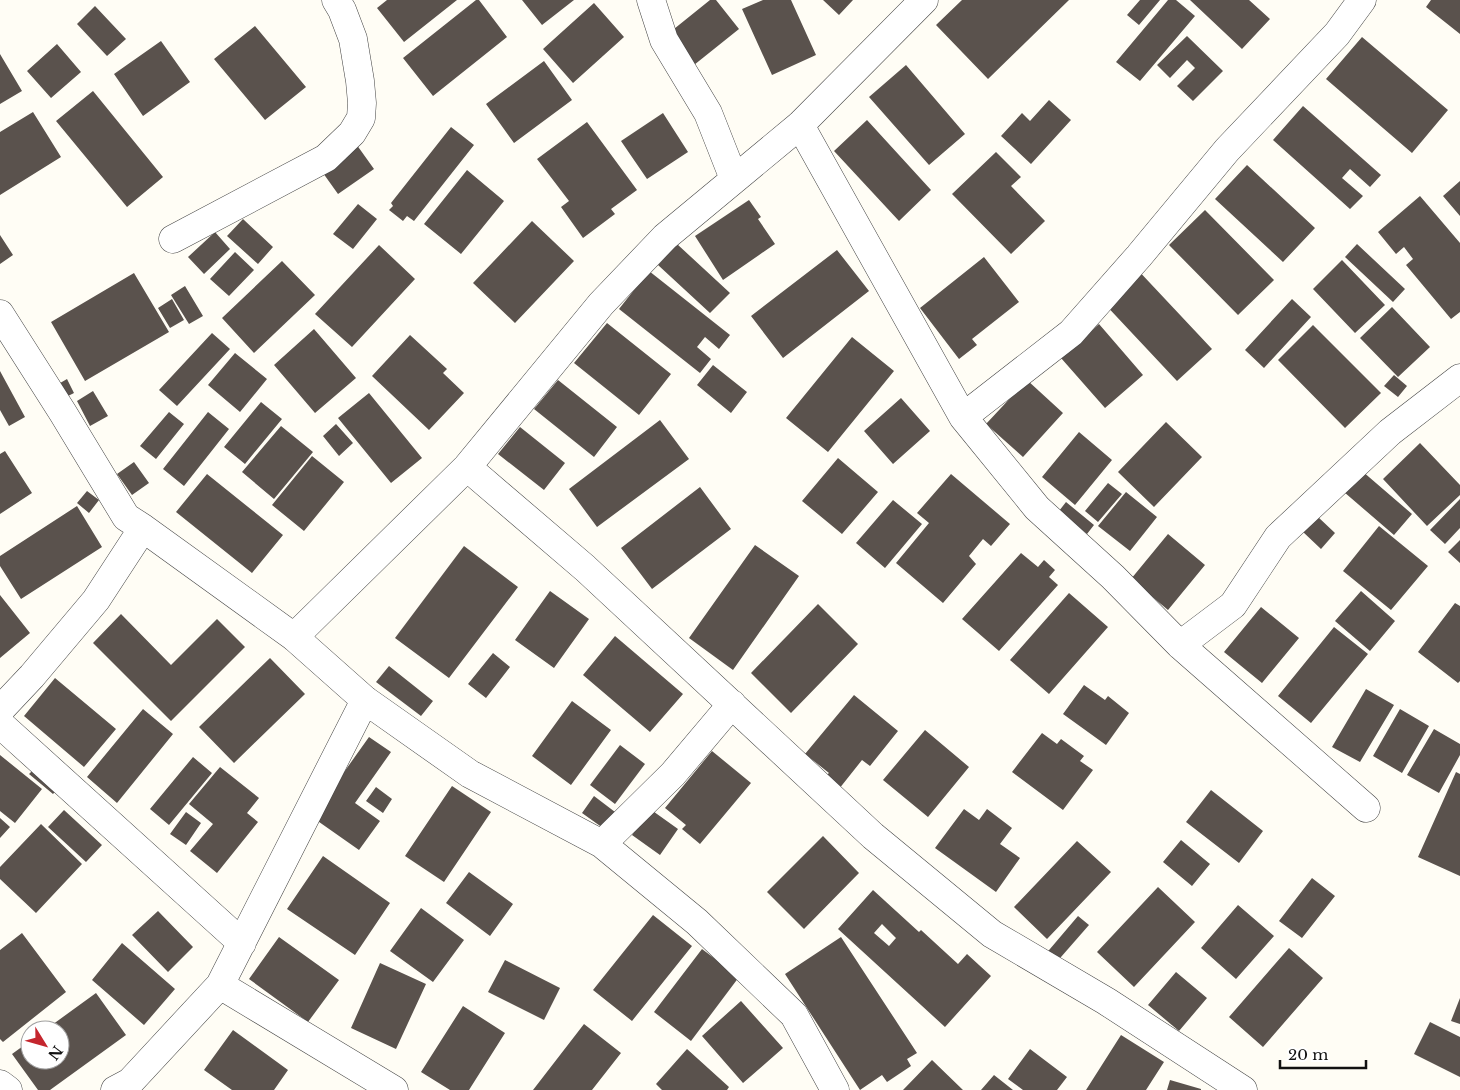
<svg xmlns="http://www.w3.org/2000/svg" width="1460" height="1090" font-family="'Libre Baskerville',serif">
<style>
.building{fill:#5a524d;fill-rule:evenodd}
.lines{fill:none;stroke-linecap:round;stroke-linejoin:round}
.minor-casing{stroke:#444;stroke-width:29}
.minor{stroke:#fff;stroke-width:28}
</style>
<rect width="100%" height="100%" fill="#fffdf5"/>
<path class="building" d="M 387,0 L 457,0 L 404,42 L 377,8 Z
M 476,0 L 479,0 L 507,37 L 433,96 L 403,58 Z
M 522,0 L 574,0 L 542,25 Z
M 710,0 L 716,0 L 739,29 L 694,65 L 669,33 Z
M 763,0 L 791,0 L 816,55 L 772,75 L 742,9 Z
M 823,0 L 853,0 L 839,15 Z
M 962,0 L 1069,0 L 988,79 L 936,25 Z
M 1140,0 L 1160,0 L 1139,25 L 1127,15 Z
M 1168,0 L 1176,0 L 1195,16 L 1140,81 L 1116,62 Z
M 1190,0 L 1249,0 L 1270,19 L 1242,49 Z
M 1431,0 L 1460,0 L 1460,34 L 1426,7 Z
M 594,3 L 624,37 L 573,83 L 543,49 Z
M 95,6 L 126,39 L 107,56 L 77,24 Z
M 255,26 L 306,87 L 265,120 L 214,59 Z
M 1187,36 L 1223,71 L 1193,101 L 1177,86 L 1195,68 L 1187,60 L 1170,78 L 1157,65 Z
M 1362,37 L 1448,110 L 1412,153 L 1326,79 Z
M 161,41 L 190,82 L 143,116 L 114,74 Z
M 57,44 L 81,72 L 51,98 L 27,71 Z
M 0,54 L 22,91 L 0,104 Z
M 544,61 L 572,100 L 514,143 L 486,104 Z
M 906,65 L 965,134 L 929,165 L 869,97 Z
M 93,91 L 163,177 L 127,207 L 56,121 Z
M 1049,100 L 1071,120 L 1031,164 L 1001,136 L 1022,113 L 1030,121 Z
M 1303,106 L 1381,175 L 1370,187 L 1350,169 L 1342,178 L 1363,196 L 1350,209 L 1273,140 Z
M 33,112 L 61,157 L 0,195 L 0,132 Z
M 663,113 L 688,152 L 647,179 L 621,141 Z
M 867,120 L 931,190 L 899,221 L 834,151 Z
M 587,122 L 637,190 L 611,209 L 615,214 L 583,238 L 561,207 L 569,201 L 537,159 Z
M 451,127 L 474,145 L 414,221 L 407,216 L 403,221 L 389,210 L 393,206 L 391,203 Z
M 354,141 L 374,169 L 338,194 L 318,166 Z
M 996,152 L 1021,177 L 1011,186 L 1045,221 L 1011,254 L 952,194 Z
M 1247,165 L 1315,228 L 1283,262 L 1215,199 Z
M 467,170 L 504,201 L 461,254 L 424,224 Z
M 1460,181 L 1460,216 L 1443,196 Z
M 1420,196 L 1460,243 L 1460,312 L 1451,319 L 1406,265 L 1413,259 L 1404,247 L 1396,254 L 1378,232 Z
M 749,200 L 761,217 L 758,219 L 775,244 L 723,280 L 695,236 Z
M 358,204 L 377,219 L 353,249 L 333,234 Z
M 1205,210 L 1274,280 L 1238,315 L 1169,245 Z
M 243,219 L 273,247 L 258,264 L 227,236 Z
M 532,221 L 574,261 L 515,323 L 473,283 Z
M 215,232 L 230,249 L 204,274 L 188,257 Z
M 0,235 L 13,255 L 0,264 Z
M 677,244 L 730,293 L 710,313 L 658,265 Z
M 1357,244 L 1405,289 L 1393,302 L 1345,257 Z
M 379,245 L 415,279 L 352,347 L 315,314 Z
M 837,250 L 869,291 L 783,358 L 751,316 Z
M 235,252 L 254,270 L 229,296 L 210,279 Z
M 984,257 L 1019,302 L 972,339 L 977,345 L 959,359 L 920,308 Z
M 1342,260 L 1385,305 L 1355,333 L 1313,289 Z
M 282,261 L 315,295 L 254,353 L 222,318 Z
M 1135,267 L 1212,349 L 1177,381 L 1101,300 Z
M 649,271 L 730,335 L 719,349 L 705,337 L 697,347 L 711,359 L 700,373 L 619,309 Z
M 134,273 L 169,332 L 85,381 L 51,322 Z
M 185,286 L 203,316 L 189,324 L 171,295 Z
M 172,299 L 184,320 L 170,328 L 158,308 Z
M 1292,299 L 1311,317 L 1264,368 L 1245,350 Z
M 1392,307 L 1430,347 L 1398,377 L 1360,338 Z
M 607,323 L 671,374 L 639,415 L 574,363 Z
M 1099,324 L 1143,375 L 1105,408 L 1061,358 Z
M 1313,325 L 1381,393 L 1345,428 L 1278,360 Z
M 314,329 L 356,378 L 315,413 L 274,365 Z
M 212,333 L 230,349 L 177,406 L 159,390 Z
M 410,335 L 447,369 L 443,373 L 464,393 L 429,430 L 372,376 Z
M 852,337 L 894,371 L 828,452 L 786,418 Z
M 235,353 L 267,379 L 240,412 L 208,385 Z
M 713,365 L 747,392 L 731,413 L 697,385 Z
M 0,371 L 25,417 L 9,426 L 0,410 Z
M 1394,375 L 1407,386 L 1398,397 L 1384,386 Z
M 67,379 L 74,393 L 62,399 L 55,386 Z
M 558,380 L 617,427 L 594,457 L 534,409 Z
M 1027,380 L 1063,413 L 1023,457 L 986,424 Z
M 93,391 L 108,416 L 90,426 L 77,401 Z
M 369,393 L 422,458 L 391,483 L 338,418 Z
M 901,398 L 930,431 L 893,464 L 864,431 Z
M 261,402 L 282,419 L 245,464 L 224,447 Z
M 169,412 L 184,424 L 156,459 L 140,446 Z
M 208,412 L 229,429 L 184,486 L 163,469 Z
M 660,420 L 689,459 L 597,527 L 569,489 Z
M 1166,422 L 1202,457 L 1154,507 L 1118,472 Z
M 336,424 L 353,443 L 339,456 L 323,436 Z
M 281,426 L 313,452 L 274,499 L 242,472 Z
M 520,427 L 565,463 L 544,490 L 498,454 Z
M 1079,432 L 1112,460 L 1075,505 L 1042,477 Z
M 1420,443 L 1460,485 L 1460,495 L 1427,526 L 1383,479 Z
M 5,451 L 32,493 L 0,514 L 0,454 Z
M 312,456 L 344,482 L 304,531 L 272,505 Z
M 838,458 L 878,492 L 842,534 L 802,501 Z
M 134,462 L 149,483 L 132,495 L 117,474 Z
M 1362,471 L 1412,514 L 1394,535 L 1344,492 Z
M 207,474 L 283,535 L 252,573 L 176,512 Z
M 951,474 L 1010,524 L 991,546 L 983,539 L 969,556 L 976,564 L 943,603 L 896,563 L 929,523 L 917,513 Z
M 1108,483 L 1122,494 L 1098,522 L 1085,511 Z
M 700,487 L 731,529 L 652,589 L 621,548 Z
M 87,491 L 99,500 L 89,513 L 77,503 Z
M 1126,492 L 1157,517 L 1130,551 L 1098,526 Z
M 1460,499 L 1460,528 L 1445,544 L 1430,530 Z
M 893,500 L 922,524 L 885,568 L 856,543 Z
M 1066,502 L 1094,525 L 1087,534 L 1059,511 Z
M 77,506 L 102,547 L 21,599 L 0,566 L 0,556 Z
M 1317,516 L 1335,533 L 1321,549 L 1302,531 Z
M 1379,526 L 1428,566 L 1391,610 L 1343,571 Z
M 1168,534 L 1205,565 L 1168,610 L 1131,579 Z
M 1460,540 L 1460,563 L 1448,552 Z
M 755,545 L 799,576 L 733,670 L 689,638 Z
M 464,546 L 518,587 L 449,678 L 395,638 Z
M 1021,553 L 1038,567 L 1044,560 L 1055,570 L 1049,577 L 1058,585 L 999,651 L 962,619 Z
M 550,591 L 589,619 L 554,668 L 515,640 Z
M 1361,591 L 1395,621 L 1370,651 L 1335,621 Z
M 1069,593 L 1108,627 L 1049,694 L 1010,660 Z
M 0,595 L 30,633 L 0,658 Z
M 1455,603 L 1460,606 L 1460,681 L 1458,683 L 1418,652 Z
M 818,604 L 858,644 L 791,713 L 751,673 Z
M 1261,607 L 1299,638 L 1262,683 L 1224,652 Z
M 121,614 L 171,665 L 217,619 L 245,647 L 171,721 L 93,643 Z
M 1334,627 L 1368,654 L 1311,723 L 1278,696 Z
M 615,636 L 683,694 L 650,732 L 583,675 Z
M 493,653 L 510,667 L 486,698 L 468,684 Z
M 270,658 L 305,694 L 234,763 L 199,727 Z
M 389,666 L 433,701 L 421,716 L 376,682 Z
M 55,678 L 116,729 L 84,767 L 24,716 Z
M 1084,685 L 1105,700 L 1108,696 L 1129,713 L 1106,745 L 1063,714 Z
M 1366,689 L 1394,705 L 1360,762 L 1332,747 Z
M 854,695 L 898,731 L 870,766 L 862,760 L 839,789 L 824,777 L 829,773 L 805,754 Z
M 572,701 L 611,730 L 571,785 L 532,756 Z
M 143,709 L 173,734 L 117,803 L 87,777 Z
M 1400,709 L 1429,726 L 1402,773 L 1373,756 Z
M 1434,729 L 1460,744 L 1460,755 L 1439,793 L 1407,775 Z
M 925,730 L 969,767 L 928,817 L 883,780 Z
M 1042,733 L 1057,744 L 1061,739 L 1084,756 L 1080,761 L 1093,770 L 1063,810 L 1012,772 Z
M 369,737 L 391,752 L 355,803 L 380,821 L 359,850 L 312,817 Z
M 620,745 L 645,764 L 615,804 L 590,785 Z
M 712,751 L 751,783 L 700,844 L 682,829 L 686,825 L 665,808 Z
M 0,755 L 42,789 L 15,823 L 0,811 Z
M 193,757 L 212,773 L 169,825 L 150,809 Z
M 39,764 L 62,784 L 53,794 L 29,774 Z
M 220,767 L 259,798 L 247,813 L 258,822 L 217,873 L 190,851 L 213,824 L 189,804 Z
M 1456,772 L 1460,774 L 1460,876 L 1418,857 Z
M 452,786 L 491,812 L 444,882 L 405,856 Z
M 376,787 L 392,799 L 383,813 L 366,801 Z
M 1211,790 L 1263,831 L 1239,863 L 1186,822 Z
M 594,796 L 615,812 L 603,828 L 582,813 Z
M 650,809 L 678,829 L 660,855 L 632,835 Z
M 964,809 L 979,820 L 987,809 L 1012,828 L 1000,844 L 1020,858 L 996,892 L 935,848 Z
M 64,810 L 102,845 L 86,862 L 48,827 Z
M 186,812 L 201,823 L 186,845 L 170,834 Z
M 0,818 L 10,827 L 0,838 Z
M 41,824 L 82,864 L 36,913 L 0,879 L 0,867 Z
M 823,836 L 859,873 L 804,929 L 767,892 Z
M 1181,840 L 1210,864 L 1192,886 L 1163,862 Z
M 1077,841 L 1111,872 L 1047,939 L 1014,907 Z
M 323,856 L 390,903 L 355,955 L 287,909 Z
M 469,872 L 513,904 L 490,936 L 446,903 Z
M 1312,878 L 1335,896 L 1302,938 L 1279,921 Z
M 1158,887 L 1195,922 L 1134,987 L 1097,952 Z
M 873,890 L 919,932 L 921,930 L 958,964 L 967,954 L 991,976 L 945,1027 L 838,929 ZM 882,924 L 896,938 L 889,946 L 874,933 Z
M 1238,905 L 1274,936 L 1236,979 L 1201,948 Z
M 421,908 L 464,940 L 433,982 L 390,951 Z
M 158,911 L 193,947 L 168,972 L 132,935 Z
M 653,915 L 692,946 L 632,1021 L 593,990 Z
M 1078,916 L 1089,925 L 1054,965 L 1044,956 Z
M 22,933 L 66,992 L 3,1042 L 0,1039 L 0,950 Z
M 279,937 L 339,980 L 308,1022 L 249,979 Z
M 841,937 L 917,1053 L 907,1059 L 911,1066 L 887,1082 L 882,1075 L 860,1090 L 785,974 Z
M 122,943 L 175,989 L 144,1025 L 92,980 Z
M 1289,948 L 1323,978 L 1263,1047 L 1229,1017 Z
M 702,949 L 739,977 L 691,1041 L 654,1012 Z
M 505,960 L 560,988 L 544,1020 L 488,992 Z
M 380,963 L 426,984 L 396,1049 L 351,1028 Z
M 1176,972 L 1207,998 L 1179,1031 L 1148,1005 Z
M 96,993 L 126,1035 L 50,1090 L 38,1090 L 12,1054 L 30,1041 L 30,1060 L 60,1060 L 60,1030 L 45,1030 Z
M 1460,998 L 1460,1024 L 1451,1021 Z
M 741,1001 L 783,1048 L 743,1083 L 702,1036 Z
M 463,1006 L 505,1033 L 469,1090 L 450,1090 L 421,1072 Z
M 1430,1022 L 1460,1037 L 1460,1077 L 1414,1054 Z
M 584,1024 L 621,1053 L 592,1090 L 533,1090 Z
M 233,1030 L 288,1070 L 274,1090 L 232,1090 L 204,1070 Z
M 1121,1035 L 1164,1062 L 1146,1090 L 1086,1090 Z
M 687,1049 L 729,1087 L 727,1090 L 662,1090 L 656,1084 Z
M 1030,1049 L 1067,1077 L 1057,1090 L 1023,1090 L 1008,1079 Z
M 932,1060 L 963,1090 L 903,1090 Z
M 994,1075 L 1013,1090 L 981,1090 Z
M 1170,1080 L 1201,1089 L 1201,1090 L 1167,1090 Z"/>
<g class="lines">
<g class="minor-casing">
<path id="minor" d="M 651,0 L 664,40 L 708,113 L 734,179
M 800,125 L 963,417 L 1037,508 L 1113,577 L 1180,645 L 1366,808
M 173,239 L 326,158 L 352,133 L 361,118 L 362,103 L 360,81 L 353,39 L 342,10 L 336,0
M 0,314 L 63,413 L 126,517 L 143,528 L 294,637 L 365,700 L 470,774 L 602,844 L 697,922 L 794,1015 L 835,1090
M 963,417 L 1071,333 L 1139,256 L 1227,150 L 1337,34 L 1362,0
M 467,467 L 585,568 L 873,836 L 992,934 L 1106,1001 L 1243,1090
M 294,637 L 467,467 L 601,304 L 665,237 L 800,125 L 924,0
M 1180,645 L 1233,605 L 1278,537 L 1390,432 L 1460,378
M 0,710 L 32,676 L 96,600 L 143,528
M 0,724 L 242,943
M 602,844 L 673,774 L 732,704
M 220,985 L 394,1090
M 0,1084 L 8,1090
M 115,1090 L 130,1082 L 220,985 L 365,700"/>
</g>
<use href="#minor" class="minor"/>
</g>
<g transform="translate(45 1045) rotate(127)"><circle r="24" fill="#ffffff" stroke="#a0a0a0"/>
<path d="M0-4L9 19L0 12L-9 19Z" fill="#c4262e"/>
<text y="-8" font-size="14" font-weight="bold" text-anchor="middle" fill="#111111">N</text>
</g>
<path d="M1280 1060v8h86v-8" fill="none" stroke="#111111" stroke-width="2.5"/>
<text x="1288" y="1060" font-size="15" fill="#111111" stroke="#ffffff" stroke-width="4" paint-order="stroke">20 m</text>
</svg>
